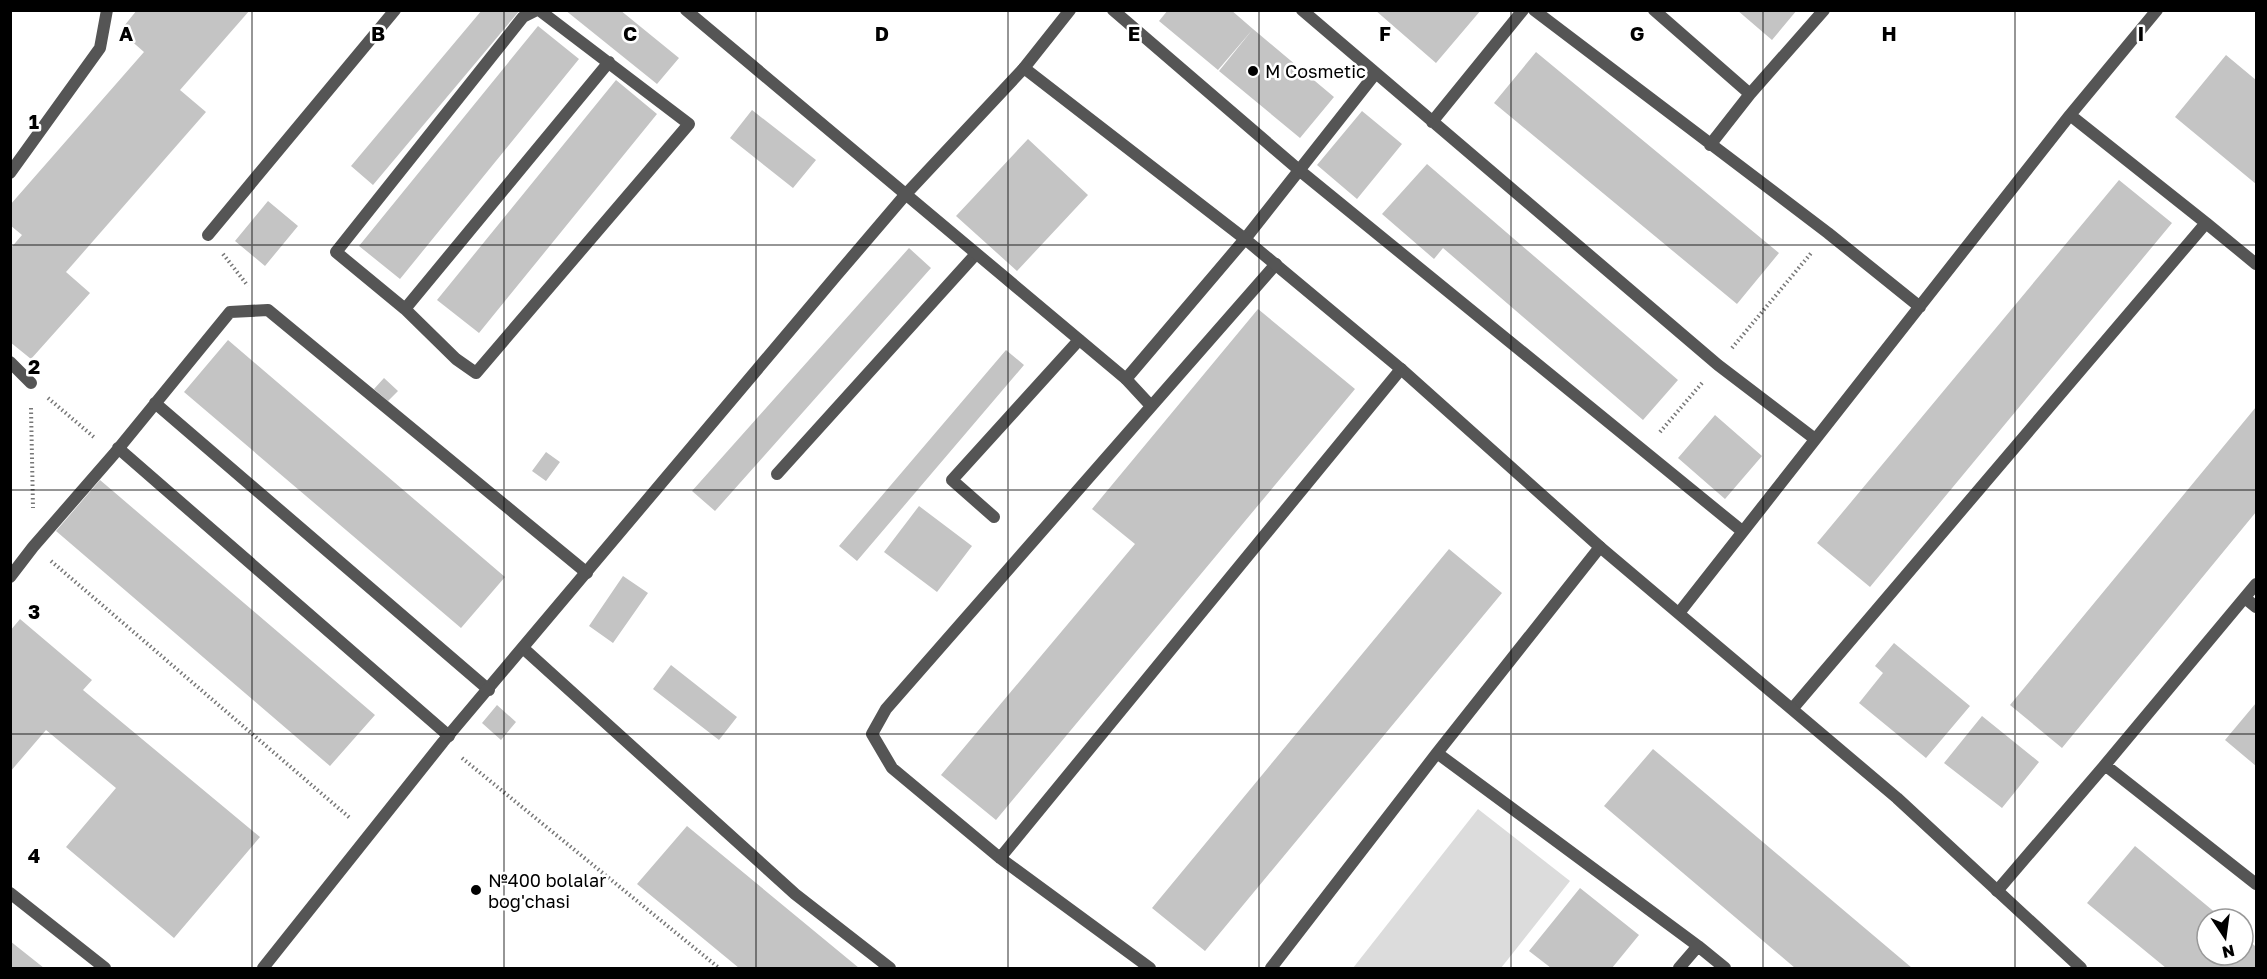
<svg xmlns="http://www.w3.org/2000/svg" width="2267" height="979" font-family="'Golos Text',sans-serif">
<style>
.green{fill:#dcdcdc}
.building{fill:#c4c4c4}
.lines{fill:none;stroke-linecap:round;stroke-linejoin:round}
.path{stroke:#777;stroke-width:4;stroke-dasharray:1.5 3;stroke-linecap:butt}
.service{stroke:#555;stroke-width:12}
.minor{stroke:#555;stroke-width:12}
.grid{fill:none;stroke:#000;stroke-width:1.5;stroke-opacity:0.55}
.poi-dot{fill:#000;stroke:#fff;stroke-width:2}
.labels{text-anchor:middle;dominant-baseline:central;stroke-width:5;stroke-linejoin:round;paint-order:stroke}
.poi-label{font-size:18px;fill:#000;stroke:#fff;text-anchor:start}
.grid-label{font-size:20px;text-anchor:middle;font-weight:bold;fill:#000;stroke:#fff;stroke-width:5;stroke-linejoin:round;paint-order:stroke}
</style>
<rect width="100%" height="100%" fill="#fff"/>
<path class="green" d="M 1478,809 L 1570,881 L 1501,968 L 1353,968 Z"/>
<path class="building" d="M 137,10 L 250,10 L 180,90 L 206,112 L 66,272 L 90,293 L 31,359 L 10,342 L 10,249 L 22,235 L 10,225 L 10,205 L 144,52 L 120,31 Z
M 482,10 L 520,10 L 373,185 L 351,166 Z
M 565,10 L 620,10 L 679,58 L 657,84 Z
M 1168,10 L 1231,10 L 1253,29 L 1218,70 L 1159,21 Z
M 1375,10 L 1481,10 L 1436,63 Z
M 1737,10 L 1797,10 L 1772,40 Z
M 538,26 L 579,59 L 400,279 L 359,246 Z
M 1253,29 L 1334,97 L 1300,138 L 1219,71 Z
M 1536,52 L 1779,253 L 1737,304 L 1494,103 Z
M 2226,55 L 2256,80 L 2256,184 L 2175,117 Z
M 616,80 L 657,114 L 479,333 L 437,300 Z
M 752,110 L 816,160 L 793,188 L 730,138 Z
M 1362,111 L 1402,144 L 1357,199 L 1317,165 Z
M 1028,139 L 1088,195 L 1017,271 L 956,216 Z
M 1427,164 L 1678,380 L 1643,420 L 1443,248 L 1434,259 L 1382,214 Z
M 2119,180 L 2172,223 L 1870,587 L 1817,543 Z
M 268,201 L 298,226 L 265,266 L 235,241 Z
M 909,248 L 931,268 L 715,511 L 692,491 Z
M 1258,309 L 1355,389 L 996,820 L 941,775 L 1135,544 L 1092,509 Z
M 228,340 L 505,577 L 461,628 L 184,392 Z
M 1006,350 L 1024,365 L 857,561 L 839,546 Z
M 384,378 L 398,391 L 388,401 L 374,389 Z
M 2256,407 L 2256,512 L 2062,748 L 2010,705 Z
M 1715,415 L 1762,456 L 1725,499 L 1678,458 Z
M 546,452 L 560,462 L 546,481 L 532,471 Z
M 100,480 L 375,715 L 330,766 L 56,531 Z
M 919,506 L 972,546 L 937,592 L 884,552 Z
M 1449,549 L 1502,593 L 1205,951 L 1152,908 Z
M 623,576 L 648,593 L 613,643 L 589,626 Z
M 20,619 L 92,680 L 83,690 L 260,837 L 174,938 L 66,847 L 116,788 L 46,730 L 10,772 L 10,631 Z
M 1894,643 L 1970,706 L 1926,758 L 1859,703 L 1883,673 L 1875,666 Z
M 671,665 L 737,717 L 719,740 L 653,689 Z
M 2256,703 L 2256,766 L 2225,740 Z
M 497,705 L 516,722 L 501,740 L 482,723 Z
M 1982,716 L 2039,762 L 2002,808 L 1944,763 Z
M 1653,749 L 1912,968 L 1795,968 L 1604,806 Z
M 687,826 L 859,968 L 739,968 L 637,884 Z
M 2135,846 L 2223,919 L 2207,919 L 2207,955 L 2243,955 L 2243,935 L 2256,947 L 2256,968 L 2166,968 L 2087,903 Z
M 1580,888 L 1639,935 L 1612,968 L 1551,968 L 1529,951 Z
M 10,941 L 44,968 L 10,968 Z"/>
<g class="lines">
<path class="path" d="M 223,254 L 248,286
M 1732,348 L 1812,252
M 48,398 L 95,438
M 31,408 L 33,508
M 1660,432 L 1702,383
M 51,561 L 350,818
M 462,758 L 719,968"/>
<path class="service" d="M 539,10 L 689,124 L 476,373 L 456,359 L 405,309 L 609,62
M 1113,10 L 1299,170 L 1742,531
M 1302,10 L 1718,365 L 1815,439
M 1534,10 L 1828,233 L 1920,307
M 1654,10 L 1750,94 L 1824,10
M 1024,68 L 1070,10
M 1432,122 L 1523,10
M 1710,145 L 1750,94
M 10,173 L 100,48 L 107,10
M 2206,223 L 2256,264
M 208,235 L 395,10
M 1245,239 L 1375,74
M 405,309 L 336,252 L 523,17 L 537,10
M 10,362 L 31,383
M 1126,379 L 1151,406
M 155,403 L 489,690
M 118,448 L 449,736
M 777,474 L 976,254
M 994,517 L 952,480 L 1079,340
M 10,577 L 33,547 L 114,454 L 230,312 L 268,310 L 587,573
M 2245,598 L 2256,607
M 1679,613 L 2070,115 L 2157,10
M 523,648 L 795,894 L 890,968
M 1793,708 L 2206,223 L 2070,115
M 1437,753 L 1698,946 L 1725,968
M 2105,765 L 2256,884
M 1000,858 L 1401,369
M 1997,891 L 2105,765 L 2256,584
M 10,893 L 105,968
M 1150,968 L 1000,858 L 892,768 L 872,734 L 886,709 L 1276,264
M 1271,968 L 1437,753 L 1600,547
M 1679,968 L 1698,946"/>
<path class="minor" d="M 686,10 L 1126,379 L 1245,239
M 263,968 L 443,742 L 836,276 L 906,194 L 1024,68 L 1245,239 L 1401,369 L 1600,547 L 1897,798 L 2081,968"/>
</g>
<path class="grid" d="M 252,10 L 252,968M 504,10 L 504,968M 756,10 L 756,968M 1008,10 L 1008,968M 1259,10 L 1259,968M 1511,10 L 1511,968M 1763,10 L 1763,968M 2015,10 L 2015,968M 10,245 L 2256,245M 10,490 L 2256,490M 10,734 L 2256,734"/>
<g class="poi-dot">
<circle cx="1253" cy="71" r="6"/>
<circle cx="476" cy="890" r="6"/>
</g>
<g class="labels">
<g class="poi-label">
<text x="1265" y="71">M Cosmetic</text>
<text x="488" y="880">№400 bolalar<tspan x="488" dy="21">bog'chasi</tspan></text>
</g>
</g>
<g class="grid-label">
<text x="126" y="41">A</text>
<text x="378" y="41">B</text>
<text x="630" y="41">C</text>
<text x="882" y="41">D</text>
<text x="1134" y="41">E</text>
<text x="1385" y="41">F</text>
<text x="1637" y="41">G</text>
<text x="1889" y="41">H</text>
<text x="2141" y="41">I</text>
<text x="34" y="129">1</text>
<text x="34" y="374">2</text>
<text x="34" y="619">3</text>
<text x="34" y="863">4</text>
</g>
<rect width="2267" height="979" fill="none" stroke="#000000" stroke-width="24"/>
<g transform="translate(2225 937) rotate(167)"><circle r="28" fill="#ffffff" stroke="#999999" stroke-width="1.5"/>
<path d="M0-4.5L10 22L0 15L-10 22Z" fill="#000000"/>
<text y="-9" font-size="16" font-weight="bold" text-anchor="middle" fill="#000000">N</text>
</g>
</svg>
